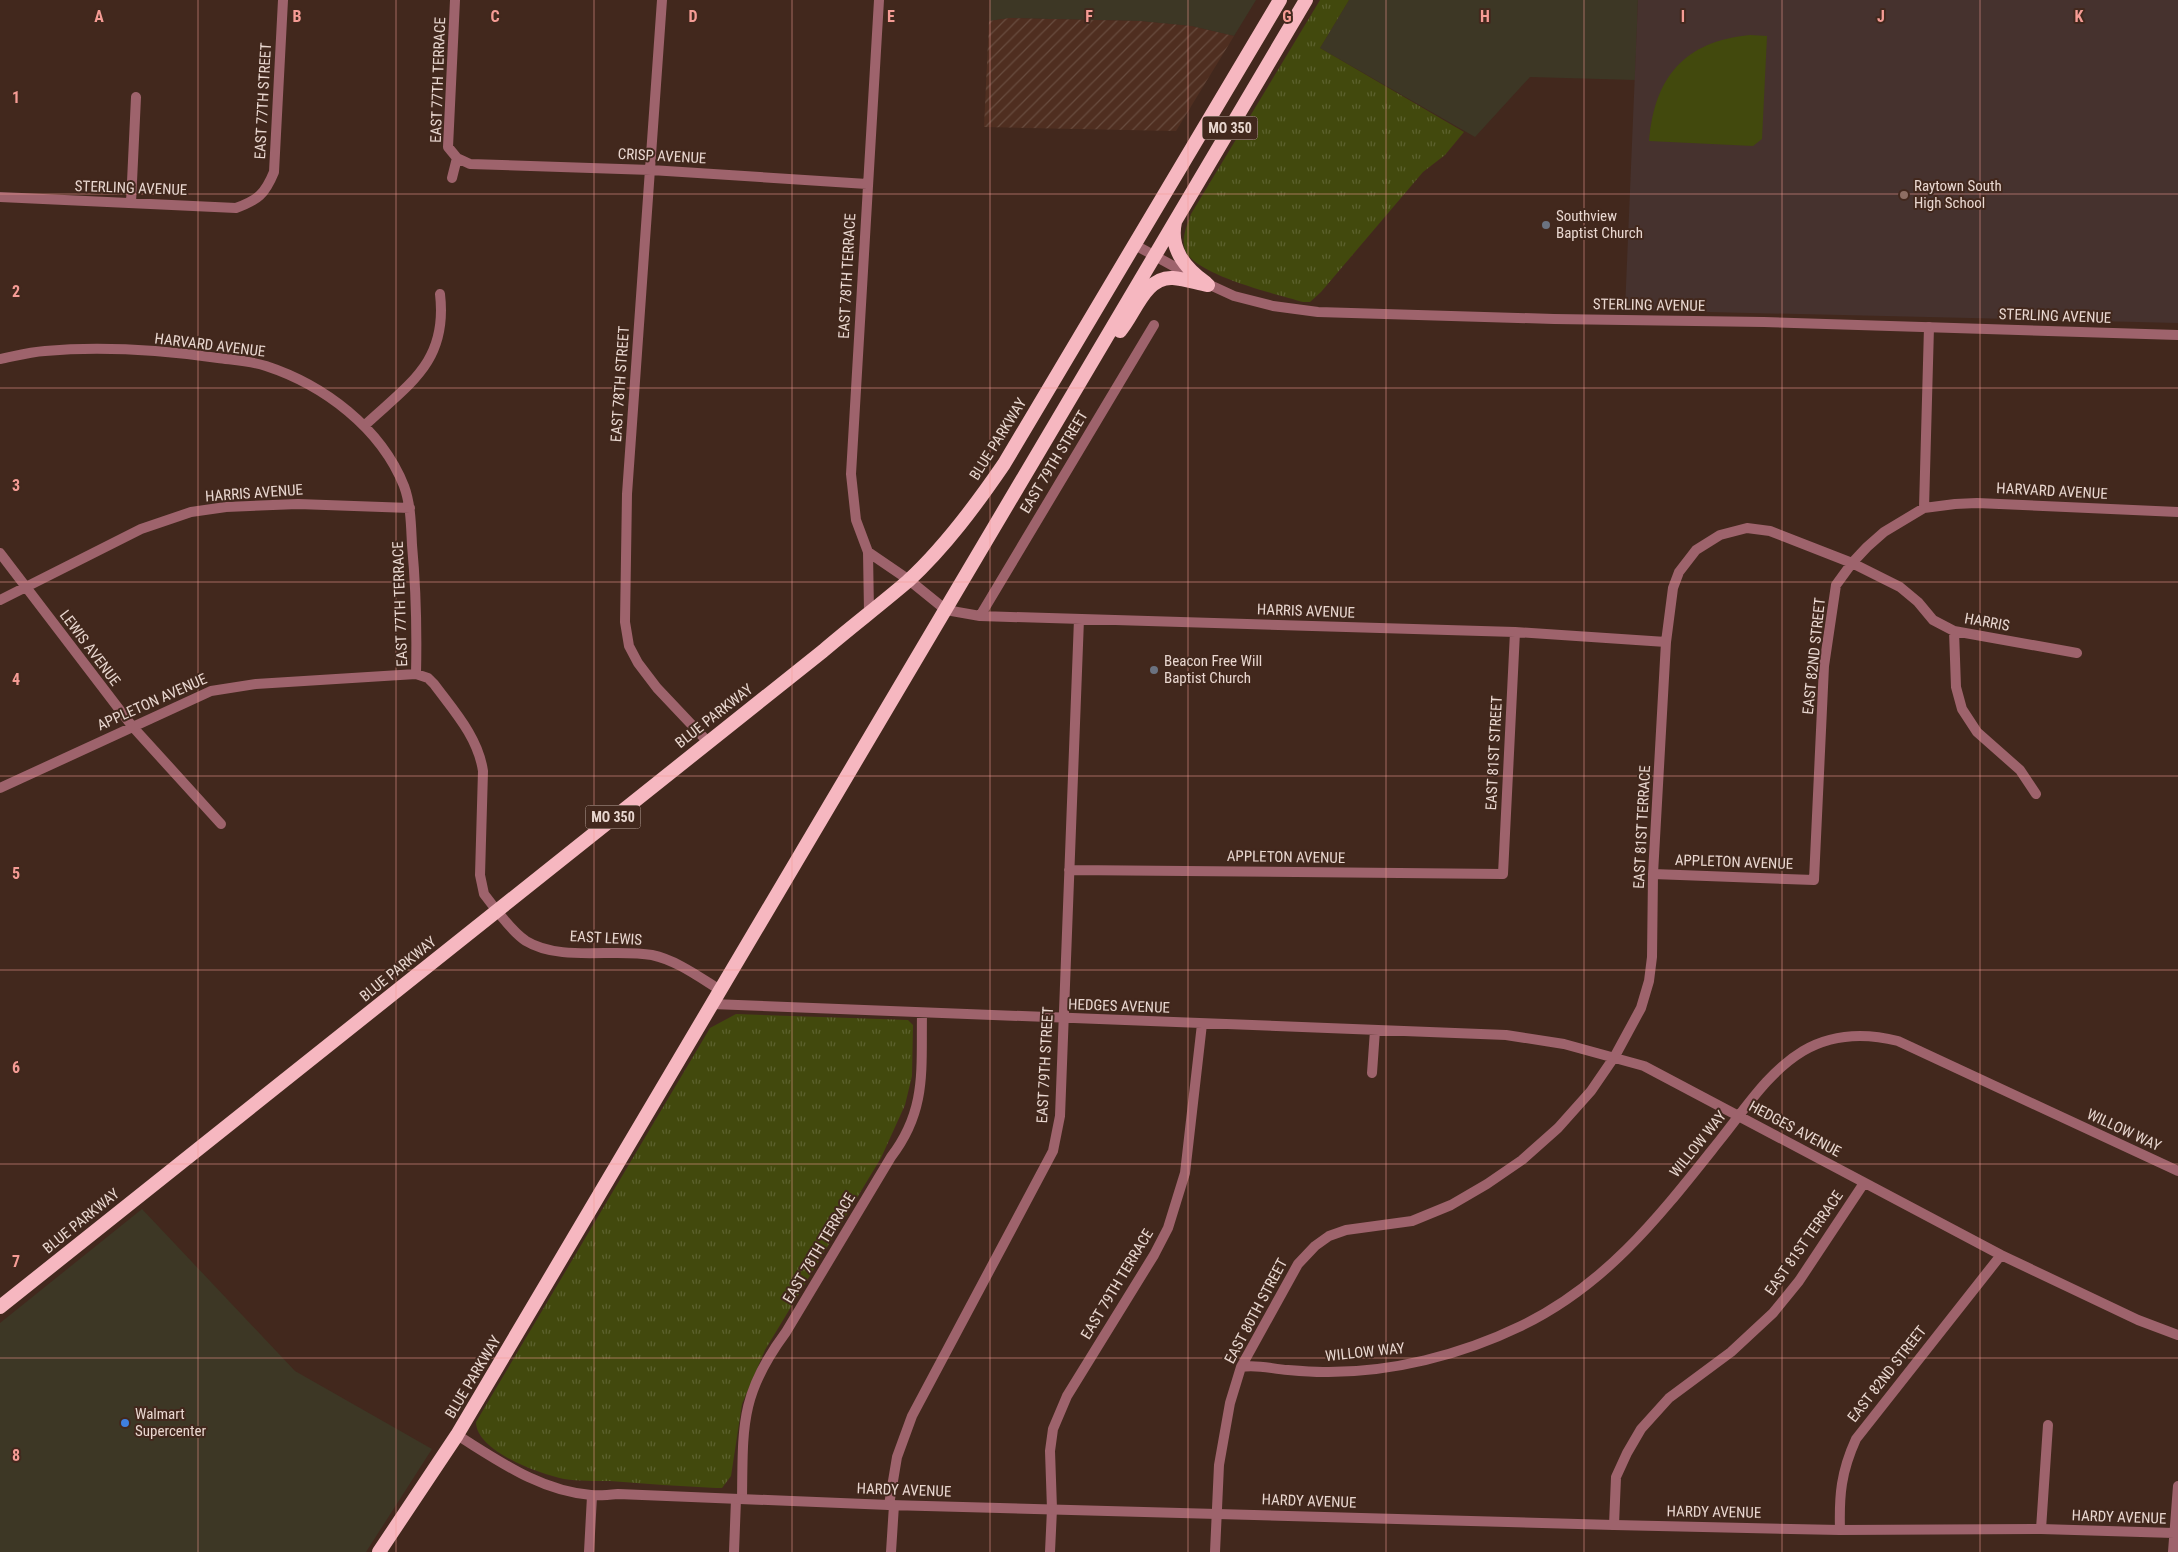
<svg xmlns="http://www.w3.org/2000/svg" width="2178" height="1552" font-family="'Roboto Condensed',sans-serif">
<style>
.commercial{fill:#3d3725}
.industrial{fill:url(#industrial-furrows)}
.education{fill:#46322e}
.grass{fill:url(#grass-tufts)}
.garden{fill:#42490d}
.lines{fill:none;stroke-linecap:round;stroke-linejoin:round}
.minor{stroke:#9e636c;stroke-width:10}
.tertiary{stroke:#9e636c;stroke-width:10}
.trunk{stroke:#f6b7c0;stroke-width:14}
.grid{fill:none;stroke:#f59c95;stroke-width:1;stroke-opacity:0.55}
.education-dot{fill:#8d6e63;stroke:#42281d;stroke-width:2}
.worship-dot{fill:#6b7280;stroke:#42281d;stroke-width:2}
.shop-dot{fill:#3f7fe0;stroke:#42281d;stroke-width:2}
.labels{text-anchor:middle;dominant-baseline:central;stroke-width:4;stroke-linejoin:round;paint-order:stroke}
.shield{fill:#42281d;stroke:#b7a29a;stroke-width:1}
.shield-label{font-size:14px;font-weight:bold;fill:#e9d7d0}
.street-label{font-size:15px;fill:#e9d7d0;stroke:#42281d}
.poi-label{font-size:15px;fill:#e9d7d0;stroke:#42281d;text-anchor:start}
.grid-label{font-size:16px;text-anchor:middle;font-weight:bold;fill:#f59c95;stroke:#42281d;stroke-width:4;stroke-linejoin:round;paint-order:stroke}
</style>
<defs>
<pattern id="industrial-furrows" width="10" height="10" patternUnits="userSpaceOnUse" patternTransform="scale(1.25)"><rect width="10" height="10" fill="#4f2e20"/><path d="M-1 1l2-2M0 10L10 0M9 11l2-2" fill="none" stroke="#684c3f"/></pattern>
<pattern id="grass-tufts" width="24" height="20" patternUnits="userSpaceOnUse" patternTransform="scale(1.25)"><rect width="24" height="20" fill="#42490d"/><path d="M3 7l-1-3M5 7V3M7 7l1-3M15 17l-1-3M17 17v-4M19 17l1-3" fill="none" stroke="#5d622f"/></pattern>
</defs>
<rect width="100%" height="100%" fill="#42281d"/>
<path class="commercial" d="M 990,0 L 1256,0 L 1234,36 L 1191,26 L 1139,21 L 1010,18 L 989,21 Z
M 1349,0 L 1638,0 L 1635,80 L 1530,77 L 1475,137 L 1320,48 Z
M 142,1209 L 295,1371 L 432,1449 L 366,1552 L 0,1552 L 0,1323 Z"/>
<path class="industrial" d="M 1010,18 L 1139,21 L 1191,26 L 1234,36 L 1176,131 L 984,127 L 989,21 Z"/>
<path class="education" d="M 1638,0 L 2178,0 L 2178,323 L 1625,310 Z"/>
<path class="grass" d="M 1320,0 L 1349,0 L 1320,48 L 1464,132 L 1445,155 L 1423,172 L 1321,292 L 1310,302 L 1303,302 C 1276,294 1199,276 1186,252 C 1180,240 1187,226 1191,214 Z
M 736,1014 L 908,1020 L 913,1025 L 912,1076 L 905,1105 L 881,1158 L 765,1350 L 742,1404 L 731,1476 L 722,1488 L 716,1488 C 681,1486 645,1484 610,1481 C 595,1481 578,1481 564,1479 C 539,1474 476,1451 476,1422 L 710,1028 Z"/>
<path class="garden" d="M 1750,35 L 1767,36 L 1762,139 L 1753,146 L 1649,141 C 1654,77 1685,41 1750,35 Z"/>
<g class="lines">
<path class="minor" d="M 455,0 L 448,147 L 457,158 L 470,164 L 651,170 L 867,184
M 662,0 L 627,494 L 625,622 L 629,646 L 638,663 L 657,688 L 708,742
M 452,178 L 457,158
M 0,197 L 236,208 C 258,200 265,194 274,172 L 283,0
M 131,203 L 136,97
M 0,359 C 15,356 30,352 45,351 C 102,346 161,350 218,358 C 233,360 251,361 266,366 C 324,385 381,428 404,486 C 411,505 411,526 412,545 C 416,588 417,631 416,674
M 364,426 C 409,384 448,362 440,294
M 1924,508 L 1929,327
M 868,552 L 909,580 L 946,610 L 980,616 L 1515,632 L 1666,642
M 0,553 L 132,726 L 221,824
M 0,600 L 141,529 L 191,512 L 226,507 L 298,504 L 410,508
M 869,612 L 868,552 L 856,520 L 851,474 L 879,0
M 980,616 L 1154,325
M 1954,631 L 1956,687 L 1962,709 L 1977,732 L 2020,770 L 2036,794
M 0,788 L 211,691 L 256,684 L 416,674 L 428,678 L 434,684 C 454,711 478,737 483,771 L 480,875 L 484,894 L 497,911
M 1069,870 L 1503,874
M 1503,874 L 1515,632
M 1653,874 L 1814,880 L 1824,666 L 1836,585 L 1852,563 L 1867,547 L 1884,532 L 1924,508 L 1955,504 L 1977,503 L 2178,512
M 712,1004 L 1506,1035 L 1564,1044 L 1644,1066 L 2001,1255 L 2138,1320 L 2178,1335
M 1372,1073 L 1375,1030
M 1241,1367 C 1257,1364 1272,1369 1288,1370 C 1300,1371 1312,1372 1323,1372 C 1391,1373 1461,1355 1521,1326 C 1608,1284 1661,1214 1720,1140 C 1745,1109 1768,1072 1803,1051 C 1832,1034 1866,1033 1898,1041 L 2178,1171
M 742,1499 C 743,1425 740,1394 786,1332 L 891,1157 C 927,1110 921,1070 922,1014
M 889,1505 L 897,1457 L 912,1416 L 1053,1151 L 1060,1116 L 1079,619
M 1614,1525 L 1616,1477 L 1627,1453 L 1641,1429 L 1669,1398 L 1731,1352 L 1773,1313 L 1799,1281 L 1864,1183
M 2041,1529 L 2048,1425
M 1840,1530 C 1839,1495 1841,1472 1856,1439 L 2001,1255
M 589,1552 L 592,1496
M 734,1552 L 736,1499
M 1050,1552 L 1052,1509 L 1050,1451 L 1053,1429 L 1067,1396 L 1154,1255 L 1168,1228 L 1185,1173 L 1202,1024
M 1215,1552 L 1219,1465 L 1230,1403 L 1241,1367 L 1298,1264 L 1315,1246 L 1329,1236 L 1346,1230 L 1412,1221 L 1451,1205 L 1487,1184 L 1522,1160 L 1558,1128 L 1591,1091 L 1615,1056 L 1641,1008 L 1649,981 L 1652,957 L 1653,874 L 1666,642 L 1673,588 L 1679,572 L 1696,550 L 1720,535 L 1747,528 L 1770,531 L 1852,563 L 1900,587 L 1918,602 L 1933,620 L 1954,631 L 2077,653"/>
<path class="tertiary" d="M 1135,245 L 1197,279 L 1234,296 L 1273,306 L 1318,312 L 1554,319 L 1764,322 L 2178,335
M 497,911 C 506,922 514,933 526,941 C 560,962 614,948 652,955 C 676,960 699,977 720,990
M 457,1435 C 499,1461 540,1491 591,1495 C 599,1496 609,1495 618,1494 L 889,1505 L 1614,1525 L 1840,1530 L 2041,1529 L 2174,1533
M 891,1552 L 894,1505
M 2173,1552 L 2178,1486"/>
<path class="trunk" d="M 1175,222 C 1169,249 1185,268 1206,283
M 1120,331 C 1135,314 1145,276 1173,278 C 1185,279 1197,283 1208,285
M 0,1307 L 823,651 C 851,627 880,605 908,581 C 945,547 976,505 1004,464 L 1280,0
M 379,1552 L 457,1435 L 1306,0"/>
</g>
<path class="grid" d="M 198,0 L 198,1552M 396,0 L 396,1552M 594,0 L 594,1552M 792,0 L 792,1552M 990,0 L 990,1552M 1188,0 L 1188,1552M 1386,0 L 1386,1552M 1584,0 L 1584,1552M 1782,0 L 1782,1552M 1980,0 L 1980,1552M 0,194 L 2178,194M 0,388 L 2178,388M 0,582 L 2178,582M 0,776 L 2178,776M 0,970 L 2178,970M 0,1164 L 2178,1164M 0,1358 L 2178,1358"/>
<circle class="education-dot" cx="1904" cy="195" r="5"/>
<g class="worship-dot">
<circle cx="1546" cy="225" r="5"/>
<circle cx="1154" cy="670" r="5"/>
</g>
<circle class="shop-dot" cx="125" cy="1423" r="5"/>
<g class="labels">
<g class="shield">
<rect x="1202.5" y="116.5" width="55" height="23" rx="4"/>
<rect x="585.5" y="805.5" width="55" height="23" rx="4"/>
</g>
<g class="shield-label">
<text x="1230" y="128">MO 350</text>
<text x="613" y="817">MO 350</text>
</g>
<g class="street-label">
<text transform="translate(438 80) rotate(-88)">EAST 77TH TERRACE</text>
<text transform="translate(263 101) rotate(-87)">EAST 77TH STREET</text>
<text transform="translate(662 156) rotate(3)">CRISP AVENUE</text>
<text transform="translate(131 188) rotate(2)">STERLING AVENUE</text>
<text transform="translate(847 276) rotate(-87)">EAST 78TH TERRACE</text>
<text transform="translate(1649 305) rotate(1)">STERLING AVENUE</text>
<text transform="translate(2055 316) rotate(2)">STERLING AVENUE</text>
<text transform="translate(210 345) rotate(7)">HARVARD AVENUE</text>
<text transform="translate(620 384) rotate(-86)">EAST 78TH STREET</text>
<text transform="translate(998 439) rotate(-58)">BLUE PARKWAY</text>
<text transform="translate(1054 462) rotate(-59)">EAST 79TH STREET</text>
<text transform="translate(2052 491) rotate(3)">HARVARD AVENUE</text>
<text transform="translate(254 493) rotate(-4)">HARRIS AVENUE</text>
<text transform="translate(400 604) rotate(-92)">EAST 77TH TERRACE</text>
<text transform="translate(1306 611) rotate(2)">HARRIS AVENUE</text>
<text transform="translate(1987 622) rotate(10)">HARRIS</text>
<text transform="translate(90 648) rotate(53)">LEWIS AVENUE</text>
<text transform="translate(1814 656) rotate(-84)">EAST 82ND STREET</text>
<text transform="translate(152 702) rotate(-24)">APPLETON AVENUE</text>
<text transform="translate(714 716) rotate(-38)">BLUE PARKWAY</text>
<text transform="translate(1494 753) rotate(-87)">EAST 81ST STREET</text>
<text transform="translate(1642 827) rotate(-87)">EAST 81ST TERRACE</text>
<text transform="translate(1286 857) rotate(1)">APPLETON AVENUE</text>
<text transform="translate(1734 862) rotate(2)">APPLETON AVENUE</text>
<text transform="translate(606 938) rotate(3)">EAST LEWIS</text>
<text transform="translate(398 969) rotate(-39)">BLUE PARKWAY</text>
<text transform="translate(1119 1006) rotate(2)">HEDGES AVENUE</text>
<text transform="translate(1045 1065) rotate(-87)">EAST 79TH STREET</text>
<text transform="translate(1795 1129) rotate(28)">HEDGES AVENUE</text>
<text transform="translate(2124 1130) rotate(25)">WILLOW WAY</text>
<text transform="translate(1698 1144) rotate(-51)">WILLOW WAY</text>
<text transform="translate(81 1221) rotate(-39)">BLUE PARKWAY</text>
<text transform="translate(1804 1243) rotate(-55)">EAST 81ST TERRACE</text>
<text transform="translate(819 1248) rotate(-59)">EAST 78TH TERRACE</text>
<text transform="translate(1117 1284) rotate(-59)">EAST 79TH TERRACE</text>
<text transform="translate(1256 1311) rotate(-62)">EAST 80TH STREET</text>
<text transform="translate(1365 1352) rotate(-6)">WILLOW WAY</text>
<text transform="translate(1887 1374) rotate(-52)">EAST 82ND STREET</text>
<text transform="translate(473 1377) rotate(-59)">BLUE PARKWAY</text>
<text transform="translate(904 1490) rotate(2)">HARDY AVENUE</text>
<text transform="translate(1309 1501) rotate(2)">HARDY AVENUE</text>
<text transform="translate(1714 1512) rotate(1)">HARDY AVENUE</text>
<text transform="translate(2119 1517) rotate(2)">HARDY AVENUE</text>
</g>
<g class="poi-label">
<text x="1914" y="186">Raytown South<tspan x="1914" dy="17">High School</tspan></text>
<text x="1556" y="216">Southview<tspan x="1556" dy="17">Baptist Church</tspan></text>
<text x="1164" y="661">Beacon Free Will<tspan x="1164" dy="17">Baptist Church</tspan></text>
<text x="135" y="1414">Walmart<tspan x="135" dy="17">Supercenter</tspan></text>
</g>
</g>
<g class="grid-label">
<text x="99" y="22">A</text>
<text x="297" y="22">B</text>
<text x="495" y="22">C</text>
<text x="693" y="22">D</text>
<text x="891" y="22">E</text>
<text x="1089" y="22">F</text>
<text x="1287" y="22">G</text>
<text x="1485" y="22">H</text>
<text x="1683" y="22">I</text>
<text x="1881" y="22">J</text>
<text x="2079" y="22">K</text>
<text x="16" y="103">1</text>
<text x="16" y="297">2</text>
<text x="16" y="491">3</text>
<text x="16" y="685">4</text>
<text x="16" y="879">5</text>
<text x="16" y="1073">6</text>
<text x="16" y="1267">7</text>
<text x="16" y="1461">8</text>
</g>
</svg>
